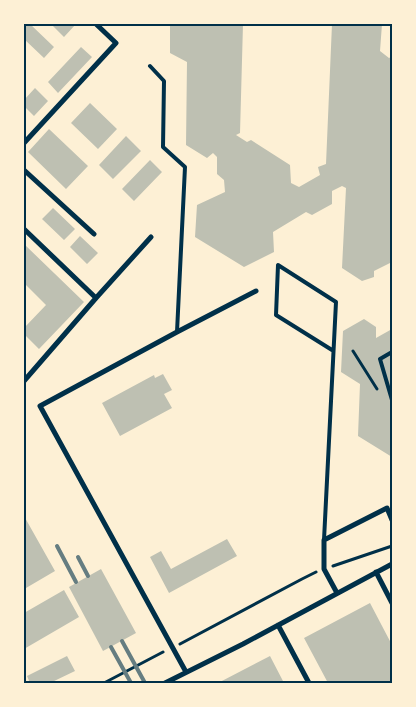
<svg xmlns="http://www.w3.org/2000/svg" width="416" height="707" font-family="Raleway,sans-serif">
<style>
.building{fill:#bec0b2}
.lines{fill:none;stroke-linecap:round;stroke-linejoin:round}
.path{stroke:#003049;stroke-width:3}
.service{stroke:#003049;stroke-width:4}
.minor{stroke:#003049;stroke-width:5}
.rail{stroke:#657d81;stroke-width:4}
.neatline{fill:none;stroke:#003049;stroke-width:2}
</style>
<rect width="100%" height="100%" fill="#fdf0d5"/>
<path class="building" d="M 24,24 L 30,24 L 54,47 L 44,58 L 24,39 Z
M 51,24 L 76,24 L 64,37 Z
M 170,24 L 243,24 L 240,133 L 236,135 L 247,142 L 251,140 L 290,165 L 291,183 L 299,187 L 320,175 L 318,167 L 326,164 L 332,24 L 382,24 L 380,51 L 389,58 L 391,57 L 392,57 L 392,262 L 374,271 L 374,277 L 362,281 L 342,268 L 346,188 L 342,186 L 332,191 L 332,204 L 312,215 L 306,212 L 273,232 L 274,252 L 244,267 L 195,237 L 197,205 L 225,192 L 224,180 L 217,174 L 217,157 L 213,153 L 207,158 L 186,145 L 187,62 L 170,53 Z
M 81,47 L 92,57 L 58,93 L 48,82 Z
M 35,88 L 48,101 L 34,116 L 24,106 L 24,100 Z
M 90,103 L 117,129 L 98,149 L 71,123 Z
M 49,129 L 88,166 L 66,189 L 28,152 Z
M 126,136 L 141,151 L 113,179 L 99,165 Z
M 150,160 L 162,172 L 134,201 L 122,189 Z
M 53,208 L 75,229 L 64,240 L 42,219 Z
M 80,236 L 98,253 L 87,264 L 70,247 Z
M 24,244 L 84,302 L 39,349 L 24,334 L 24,328 L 46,305 L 24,283 Z
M 364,319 L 376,327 L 376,338 L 392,329 L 392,457 L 358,436 L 360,384 L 341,372 L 343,331 Z
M 163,374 L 172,390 L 164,394 L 172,408 L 120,436 L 102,403 L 154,375 L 155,378 Z
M 24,516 L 55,571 L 26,588 L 24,585 Z
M 227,539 L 237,556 L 169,593 L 150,557 L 161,551 L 171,569 Z
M 101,569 L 136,633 L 103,651 L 69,587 Z
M 64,590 L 79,617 L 24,649 L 24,613 Z
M 370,603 L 392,645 L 392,683 L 328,683 L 304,638 Z
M 67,656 L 75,671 L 50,683 L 30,683 L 27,676 Z
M 270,656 L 284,683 L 218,683 Z"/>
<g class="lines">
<path class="path" d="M 353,351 L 377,389
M 333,566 L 392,546
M 180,644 L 302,579 L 316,572
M 104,683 L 163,652"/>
<path class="service" d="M 150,66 L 164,81 L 163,147 L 185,167 L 177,332
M 392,352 L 380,359 L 392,400
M 324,540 L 336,302 L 278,265 L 276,315 L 332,350"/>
<path class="minor" d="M 24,143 L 116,43 L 96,24
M 24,170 L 94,234
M 24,229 L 96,298 L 24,381
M 96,298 L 151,237
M 376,572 L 392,603
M 337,593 L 324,569 L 324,540 L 387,508 L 392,520
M 278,625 L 309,683
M 186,672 L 40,406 L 177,332 L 256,291
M 165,683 L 243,644 L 392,564"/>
<path class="rail" d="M 57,546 L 76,582
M 78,557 L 88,576
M 122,641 L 145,683
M 111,647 L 131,683"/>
</g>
<rect width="416" height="707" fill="none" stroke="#fdf0d5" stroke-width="50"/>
<rect x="25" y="25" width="366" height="657" class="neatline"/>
</svg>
